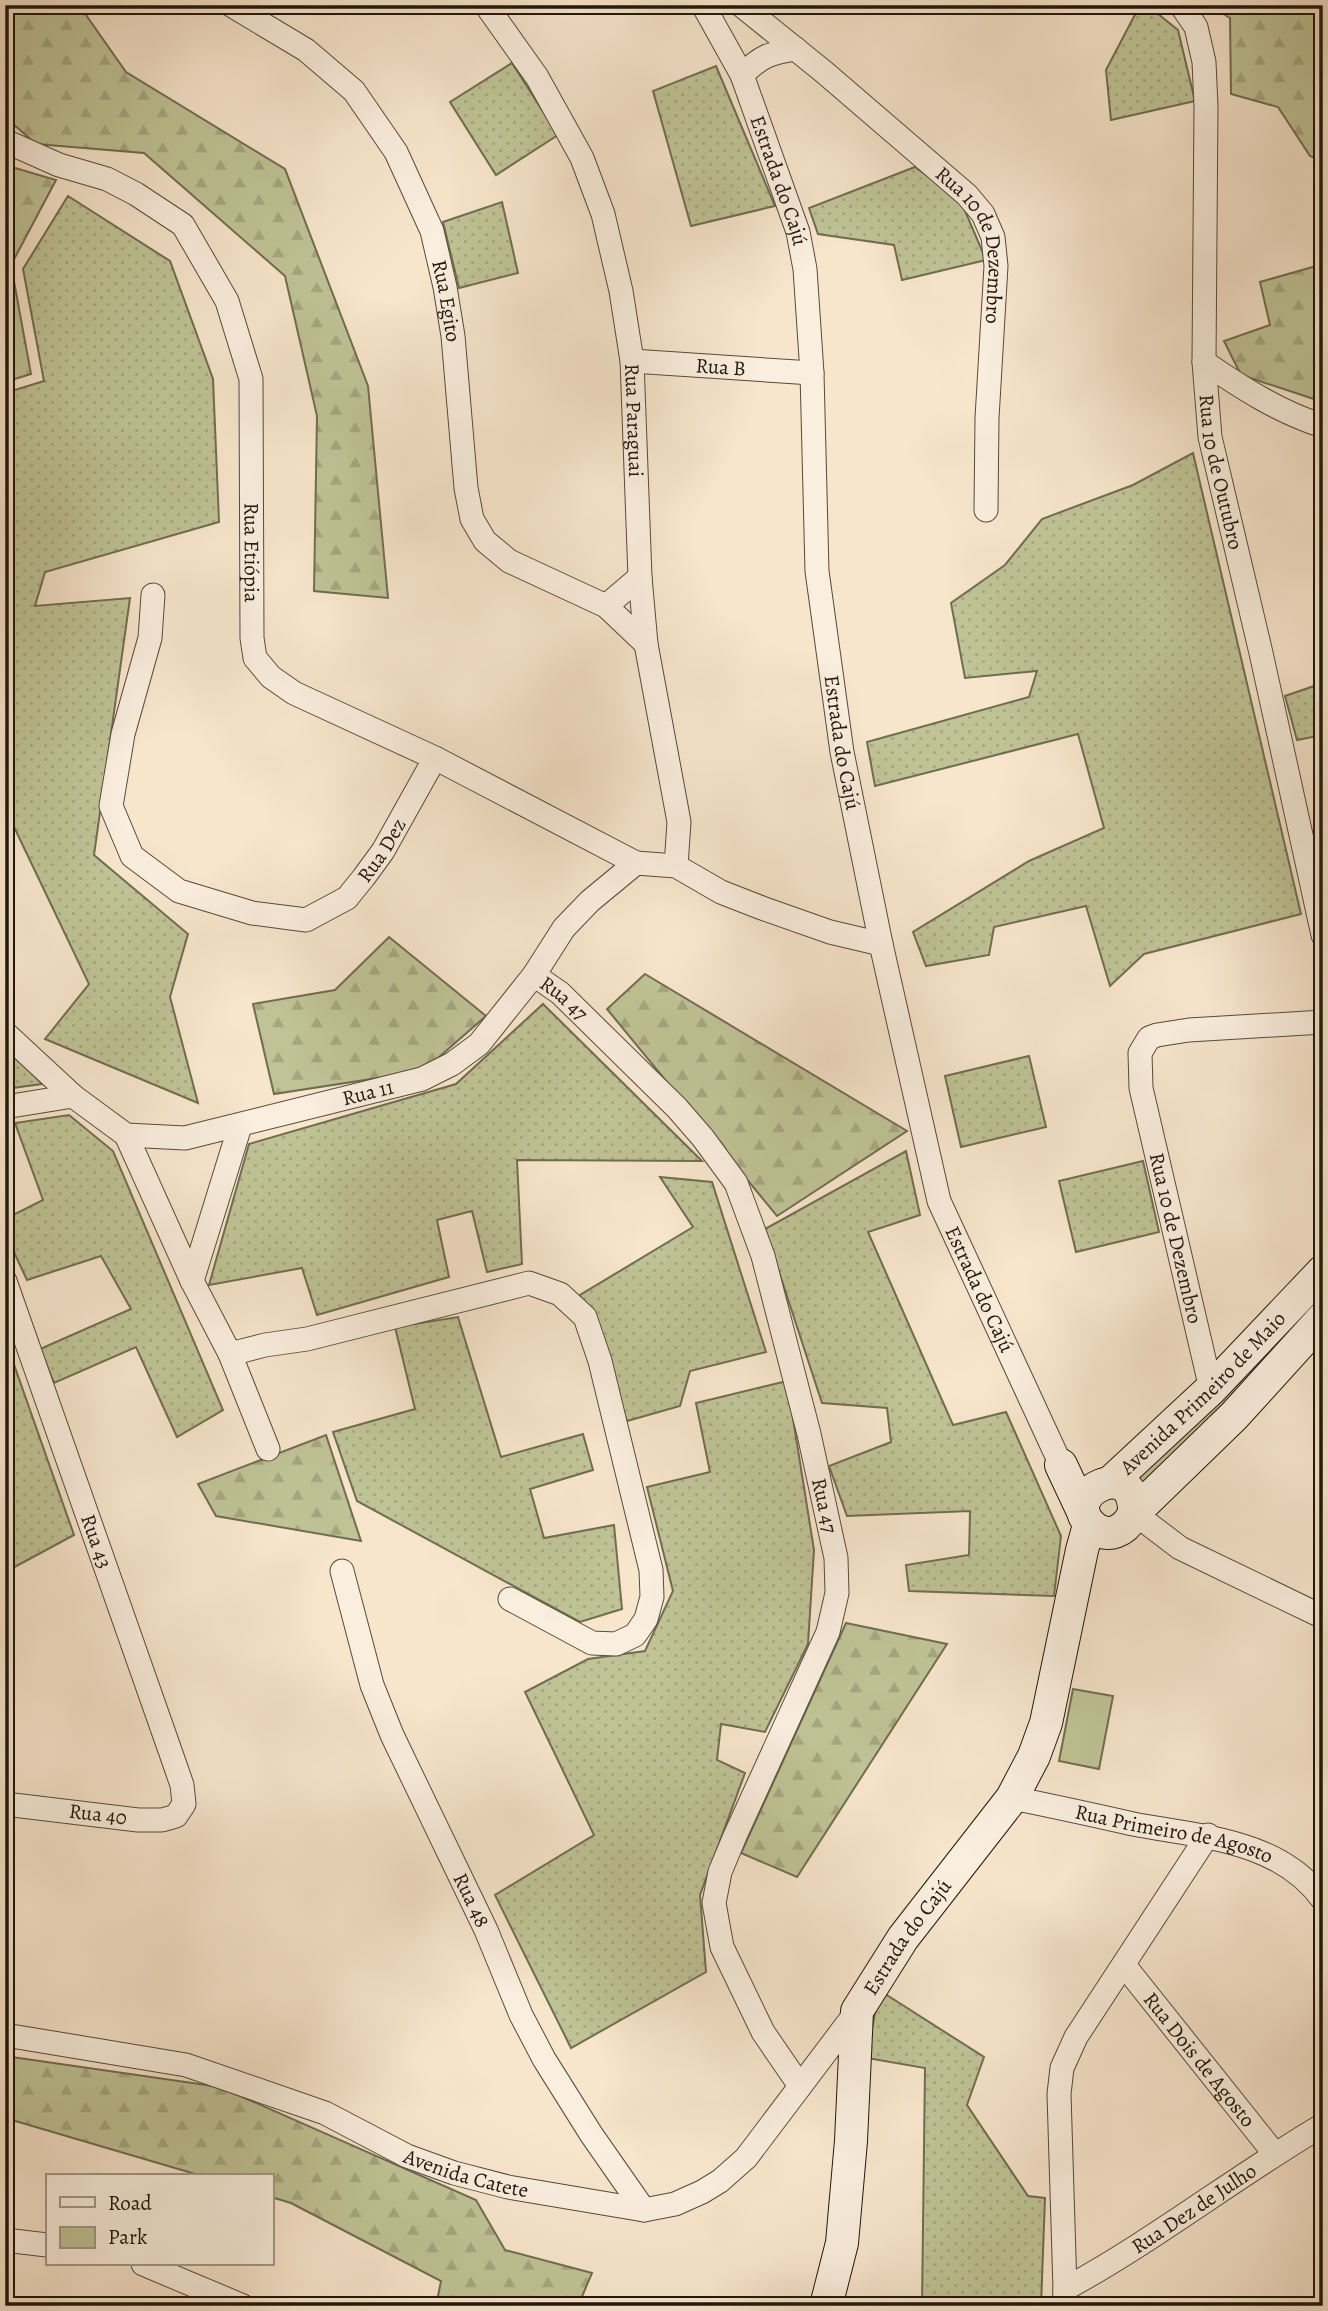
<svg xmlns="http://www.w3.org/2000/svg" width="1328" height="2311" font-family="Alegreya,serif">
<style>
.grass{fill:url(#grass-dots);stroke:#706d51;stroke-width:2}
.forest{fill:url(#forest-firs);stroke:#706d51;stroke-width:2}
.park{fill:#bfc396;stroke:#706d51;stroke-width:2}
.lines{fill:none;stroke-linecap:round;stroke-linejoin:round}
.street-casing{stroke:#564a3c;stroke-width:25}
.secondary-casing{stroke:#21170c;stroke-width:34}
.street{stroke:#faeede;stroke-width:23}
.secondary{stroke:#faeede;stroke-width:32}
.labels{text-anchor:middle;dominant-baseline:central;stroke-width:5;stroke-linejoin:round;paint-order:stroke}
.street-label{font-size:21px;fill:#21170c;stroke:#faeede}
</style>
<defs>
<pattern id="grass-dots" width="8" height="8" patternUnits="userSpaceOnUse" patternTransform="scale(1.75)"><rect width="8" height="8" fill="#bfc396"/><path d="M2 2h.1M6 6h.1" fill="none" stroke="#a4a780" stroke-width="1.8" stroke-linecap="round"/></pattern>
<pattern id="forest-firs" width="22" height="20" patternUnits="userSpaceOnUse" patternTransform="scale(1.75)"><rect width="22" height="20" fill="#bfc396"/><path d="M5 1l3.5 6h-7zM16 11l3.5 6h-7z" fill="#a4a780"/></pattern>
</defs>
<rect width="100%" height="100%" fill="#f7e5cc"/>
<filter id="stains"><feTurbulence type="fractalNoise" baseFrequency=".00286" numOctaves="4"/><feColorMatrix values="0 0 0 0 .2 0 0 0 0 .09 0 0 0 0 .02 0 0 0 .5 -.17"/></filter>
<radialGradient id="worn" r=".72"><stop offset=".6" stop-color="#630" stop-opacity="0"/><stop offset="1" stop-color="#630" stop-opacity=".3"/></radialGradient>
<path class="grass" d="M 1140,5 L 1147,5 L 1178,30 L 1195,101 L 1111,120 L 1106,70 Z
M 512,63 L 558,135 L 496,175 L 450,102 Z
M 716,66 L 775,206 L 691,226 L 653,91 Z
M 915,167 L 960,199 L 986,260 L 902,280 L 894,245 L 818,234 L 809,208 Z
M 68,196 L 170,261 L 213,379 L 219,522 L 45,572 L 35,606 L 130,598 L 94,855 L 188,934 L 170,997 L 198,1103 L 45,1039 L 89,984 L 5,808 L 5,393 L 44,381 L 23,269 Z
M 502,202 L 518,273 L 459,288 L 443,222 Z
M 1193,453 L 1301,914 L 1144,954 L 1110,986 L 1086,906 L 994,927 L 989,955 L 926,966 L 913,932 L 1029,861 L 1104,828 L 1078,734 L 875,786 L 867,742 L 1029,697 L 1037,671 L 965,678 L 951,603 L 1005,565 L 1042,519 L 1133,485 Z
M 1323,683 L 1323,735 L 1297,740 L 1285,696 Z
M 543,1004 L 702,1161 L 517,1160 L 522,1264 L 487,1272 L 472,1211 L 437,1220 L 449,1277 L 317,1315 L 302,1268 L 209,1285 L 249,1144 L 456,1084 Z
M 5,1044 L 42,1084 L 5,1089 Z
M 1029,1056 L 1046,1127 L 961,1147 L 945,1076 Z
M 69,1115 L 113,1151 L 223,1410 L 177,1437 L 136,1347 L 54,1383 L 40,1349 L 131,1309 L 101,1256 L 27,1280 L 5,1233 L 5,1219 L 43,1200 L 15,1123 Z
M 906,1151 L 920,1215 L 868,1232 L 953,1425 L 1006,1412 L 1061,1536 L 1054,1596 L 909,1591 L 906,1565 L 969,1555 L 970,1511 L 847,1516 L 829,1466 L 891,1442 L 887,1408 L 822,1403 L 765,1229 Z
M 1143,1161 L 1159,1232 L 1076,1252 L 1059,1181 Z
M 660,1177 L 712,1182 L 766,1352 L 690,1371 L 680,1406 L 627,1421 L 580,1295 L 693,1227 Z
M 458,1317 L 501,1457 L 583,1434 L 593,1470 L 530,1489 L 544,1538 L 614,1525 L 622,1609 L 580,1622 L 357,1501 L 333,1432 L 415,1409 L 395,1327 Z
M 5,1339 L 74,1535 L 9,1570 L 5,1561 Z
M 787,1381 L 814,1550 L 808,1644 L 765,1732 L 721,1724 L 717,1760 L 745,1773 L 700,1895 L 706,1972 L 571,2048 L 495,1895 L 594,1835 L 525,1692 L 588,1659 L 645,1651 L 673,1591 L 647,1487 L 710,1472 L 696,1403 Z
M 879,1990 L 984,2057 L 967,2105 L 1028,2196 L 1045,2198 L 1041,2306 L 922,2306 L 925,2068 L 867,2058 Z"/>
<path class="forest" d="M 5,5 L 79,5 L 126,72 L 285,169 L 368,386 L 388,598 L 314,591 L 317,416 L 285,276 L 144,153 L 36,144 L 5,117 Z
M 1209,5 L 1323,5 L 1323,161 L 1310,156 L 1278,107 L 1231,94 L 1230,18 Z
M 5,165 L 56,180 L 11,265 L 31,374 L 5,382 Z
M 1323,264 L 1323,402 L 1241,375 L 1224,341 L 1270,325 L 1260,282 Z
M 389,937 L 486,1016 L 423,1071 L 274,1094 L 253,1004 L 335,990 Z
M 645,974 L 907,1131 L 777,1216 L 607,1009 Z
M 326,1435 L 361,1541 L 216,1516 L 198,1484 Z
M 846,1623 L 947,1644 L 797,1877 L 741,1853 Z
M 5,2056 L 220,2087 L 476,2200 L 505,2250 L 592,2273 L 578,2306 L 436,2306 L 441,2281 L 291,2203 L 271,2197 L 271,2176 L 202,2176 L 5,2118 Z"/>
<path class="park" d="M 1323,1278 L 1323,1303 L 1147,1493 L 1132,1475 Z
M 1073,1689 L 1113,1696 L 1099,1769 L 1059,1761 Z"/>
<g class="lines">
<g class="street-casing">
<g id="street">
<path id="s1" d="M 231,5 L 306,50 L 354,91 L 396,152 L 432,231 L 445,287 L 453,336 L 466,488 L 472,519 L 485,541 L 509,561 L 606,606 L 646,644"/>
<path id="s2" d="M 486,5 L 537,77 L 582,158 L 603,214 L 621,291 L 632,361 L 640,577 L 646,644 L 679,822 L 676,866"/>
<path id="s3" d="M 703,5 L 742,75 L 798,232 L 805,269 L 812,373 L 817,571 L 842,752 L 881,944 L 939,1201 L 1061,1465"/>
<path id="s4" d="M 741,5 L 824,72 L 967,195 L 983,214 L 993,237 L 996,266 L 987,418 L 986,510"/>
<path id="s5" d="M 1181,5 L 1196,27 L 1204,62 L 1206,106 L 1204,362 L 1210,437 L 1261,653 L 1323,935"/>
<path d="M 742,75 C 761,56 770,53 796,49"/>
<path id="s6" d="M 5,141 L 59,165 L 107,179 L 136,194 L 183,225 L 227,301 L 251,379 L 252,638 L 255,658 L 271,677 L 294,693 L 435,758 L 636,863"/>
<path id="s7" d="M 632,361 L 812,373"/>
<path d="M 1204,362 C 1242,388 1279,412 1323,426"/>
<path id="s8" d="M 153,595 L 150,638 L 123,734 L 111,806 L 132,856 L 179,891 L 252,913 L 306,920 L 347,898 L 364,877 L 383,851 L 435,758"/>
<path d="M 606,606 L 640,577"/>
<path id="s9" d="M 534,975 L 560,993 L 677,1108 L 703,1138 L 736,1183 L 763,1256 L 809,1434 L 836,1558 L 837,1593 L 828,1632 L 735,1836 L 720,1872 L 714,1903 L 722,1947 L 763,2032 L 800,2086"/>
<path id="s10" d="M 5,1033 L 73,1096 L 126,1135 L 185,1138 L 422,1079 L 452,1064 L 479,1044 L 534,975 L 564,928 L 590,901 L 636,863 L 676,866 L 721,892 L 762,908 L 830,932 L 881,944"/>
<path d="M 5,1107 L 73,1096"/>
<path d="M 126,1135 L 192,1281 L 230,1354 L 265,1345 L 307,1339 L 529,1283 L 560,1294 L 585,1317 L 600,1361 L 651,1570 L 652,1597 L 646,1619 L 635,1635 L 616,1644 L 592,1643 L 510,1599"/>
<path id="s11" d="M 5,1281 L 173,1759 L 182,1785 L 184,1804 L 176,1816 L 162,1820 L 138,1820 L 5,1804"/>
<path d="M 192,1281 L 240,1126"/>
<path d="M 230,1354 L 268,1449"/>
<path d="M 1211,1389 L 1141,1088 L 1140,1053 L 1149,1038 L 1157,1035 L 1189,1030 L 1323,1022"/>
<path d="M 1134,1513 L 1180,1548 L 1323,1617"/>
<path id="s12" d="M 342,1571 L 372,1685 L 392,1735 L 486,1930 L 521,2015 L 544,2059 L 591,2134 L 644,2210"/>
<path id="s13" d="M 1012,1798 C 1052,1806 1093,1815 1133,1824 C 1200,1837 1279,1839 1323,1900"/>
<path id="s14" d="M 1124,1965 L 1274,2153"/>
<path id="s15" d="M 5,2035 L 186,2065 L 325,2113 L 407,2156 L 454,2173 L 508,2187 L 644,2210 L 675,2204 L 702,2192 L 720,2181 L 746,2158 L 857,2011"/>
<path d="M 5,2240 L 47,2245"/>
<path d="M 143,2264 L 243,2306"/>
<path id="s16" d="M 1065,2289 C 1155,2240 1235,2177 1323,2125"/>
<path d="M 1064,2306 L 1065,2289 L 1059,2094 L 1062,2068 L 1076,2037 L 1208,1835"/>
</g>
</g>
<g class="secondary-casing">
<g id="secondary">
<path d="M 1061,1465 L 1084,1514"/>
<path id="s17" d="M 1111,1482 L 1211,1389 L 1323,1271"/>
<path d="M 1134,1513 C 1136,1454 1058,1494 1091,1525 C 1107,1541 1126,1531 1134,1513 L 1234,1416 L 1323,1318"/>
<path id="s18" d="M 826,2306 L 842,2243 L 851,2141 L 857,2011 L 903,1938 L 1012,1798 L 1034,1756 L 1046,1723 L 1082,1550 L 1089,1525"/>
</g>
</g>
<use href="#street" class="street"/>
<use href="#secondary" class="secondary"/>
</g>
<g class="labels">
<g class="street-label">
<text stroke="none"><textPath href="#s3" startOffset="192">Estrada do Cajú</textPath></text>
<text stroke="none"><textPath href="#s4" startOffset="345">Rua 10 de Dezembro</textPath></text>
<text stroke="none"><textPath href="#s1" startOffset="383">Rua Egito</textPath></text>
<text stroke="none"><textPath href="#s7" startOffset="89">Rua B</textPath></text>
<text stroke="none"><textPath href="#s2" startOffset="450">Rua Paraguai</textPath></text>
<text stroke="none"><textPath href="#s5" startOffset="474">Rua 10 de Outubro</textPath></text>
<text stroke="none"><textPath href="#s6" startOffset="541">Rua Etiópia</textPath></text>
<text stroke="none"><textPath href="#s3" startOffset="760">Estrada do Cajú</textPath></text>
<text stroke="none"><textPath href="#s8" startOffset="565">Rua Dez</textPath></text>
<text stroke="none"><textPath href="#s9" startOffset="38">Rua 47</textPath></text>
<text stroke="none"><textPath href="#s10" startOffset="406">Rua 11</textPath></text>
<text transform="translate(1176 1238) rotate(77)">Rua 10 de Dezembro</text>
<text stroke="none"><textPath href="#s3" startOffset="1326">Estrada do Cajú</textPath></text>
<text stroke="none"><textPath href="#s17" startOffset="128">Avenida Primeiro de Maio</textPath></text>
<text stroke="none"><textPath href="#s9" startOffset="626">Rua 47</textPath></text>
<text stroke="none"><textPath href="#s11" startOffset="276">Rua 43</textPath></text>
<text transform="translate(98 1814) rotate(7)">Rua 40</text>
<text stroke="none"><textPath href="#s13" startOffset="166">Rua Primeiro de Agosto</textPath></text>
<text stroke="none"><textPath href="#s12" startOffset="355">Rua 48</textPath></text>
<text stroke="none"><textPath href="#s18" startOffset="387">Estrada do Cajú</textPath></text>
<text stroke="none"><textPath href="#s14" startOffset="121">Rua Dois de Agosto</textPath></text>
<text stroke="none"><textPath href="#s15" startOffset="485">Avenida Catete</textPath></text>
<text stroke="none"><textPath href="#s16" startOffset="152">Rua Dez de Julho</textPath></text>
</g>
</g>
<rect width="1328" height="2311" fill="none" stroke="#f7e5cc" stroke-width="28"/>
<rect x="7" y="7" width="1314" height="2297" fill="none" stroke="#21170c" stroke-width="3.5"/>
<rect x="14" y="14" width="1300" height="2283" fill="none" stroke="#21170c" stroke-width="2"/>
<rect x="46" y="2174" width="228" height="91" fill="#faeede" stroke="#a3988a" stroke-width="2"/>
<rect x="60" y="2197" width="35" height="10" fill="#faeede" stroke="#a3988a" stroke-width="2"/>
<text x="108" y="2210" font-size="21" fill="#21170c">Road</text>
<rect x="60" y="2227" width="35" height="21" fill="#bfc396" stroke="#a3988a" stroke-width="2"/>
<text x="108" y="2244" font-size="21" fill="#21170c">Park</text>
<rect width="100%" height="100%" filter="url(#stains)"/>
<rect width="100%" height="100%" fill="url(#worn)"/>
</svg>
